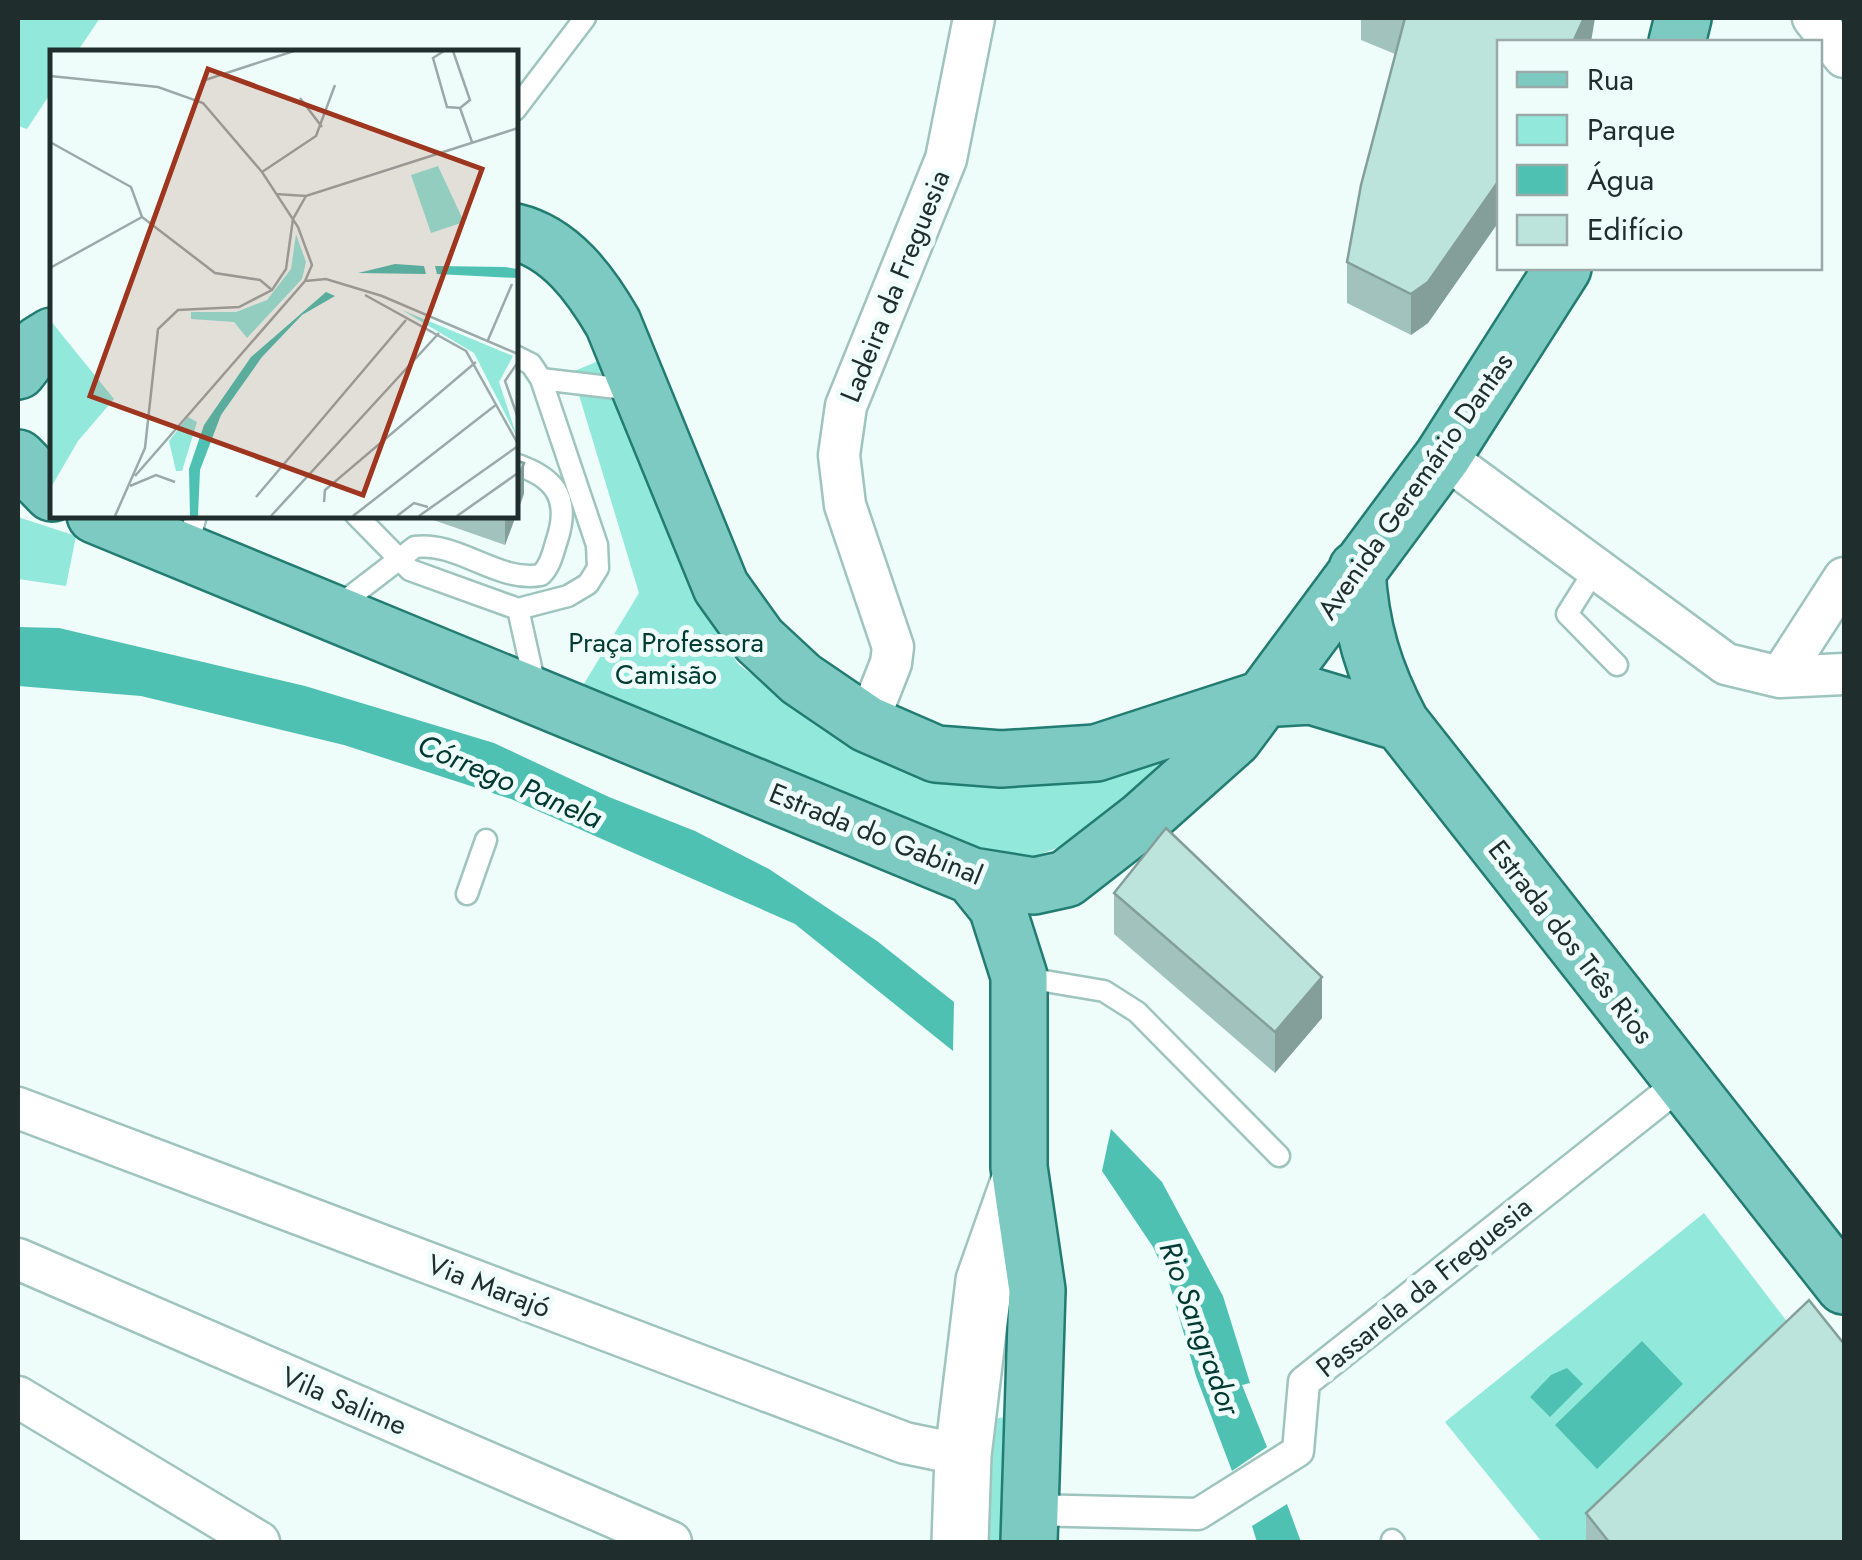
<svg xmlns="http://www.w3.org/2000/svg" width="1862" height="1560" font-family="Jost,sans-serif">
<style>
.green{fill:#91e8db}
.water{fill:#4ec1b2}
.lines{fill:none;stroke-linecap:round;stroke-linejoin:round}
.service-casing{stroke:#9ec4bd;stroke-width:25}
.pedestrian-casing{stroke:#9ec4bd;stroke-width:35}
.minor-casing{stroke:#9ec4bd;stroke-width:45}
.secondary-casing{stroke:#9ec4bd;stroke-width:60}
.primary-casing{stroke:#237c72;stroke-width:60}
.service{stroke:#fff;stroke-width:20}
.pedestrian{stroke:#fff;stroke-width:30}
.minor{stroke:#fff;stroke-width:40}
.secondary{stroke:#fff;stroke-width:55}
.primary{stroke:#7ccac1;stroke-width:55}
.wall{fill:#a2c3bd}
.shaded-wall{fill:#849f9a}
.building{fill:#bce3dc;stroke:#849f9a;stroke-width:2.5}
.labels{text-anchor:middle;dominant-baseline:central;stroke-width:10;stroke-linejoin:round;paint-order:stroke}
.street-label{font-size:28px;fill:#1f2e2c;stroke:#eefdfa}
.park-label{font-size:28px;fill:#023a34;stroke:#eefdfa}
.water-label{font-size:30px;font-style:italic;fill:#003832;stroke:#eefdfa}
.inset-road{fill:none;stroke:#9baaa8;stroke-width:2.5}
.view{fill:#9e351f;fill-opacity:0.15;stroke:#9e351f;stroke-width:5}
.inset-edge{fill:none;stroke:#1f2e2c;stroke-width:5}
</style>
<rect width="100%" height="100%" fill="#eefdfa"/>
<path class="green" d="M 18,18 L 100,18 L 77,52 L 52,52 L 52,91 L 27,129 L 18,126 Z
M 608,357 L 688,585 L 738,664 L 807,716 L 919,767 L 1196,743 L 1068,844 L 1024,860 L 979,856 L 582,687 L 639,593 L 572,372 Z
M 18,517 L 76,536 L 66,586 L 18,579 Z
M 1704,1213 L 1798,1336 L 1589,1542 L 1542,1542 L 1445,1422 Z
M 1006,1417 L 1009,1542 L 984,1542 L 993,1419 Z"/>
<path class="water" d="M 18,627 L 59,628 L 305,686 L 494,743 L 609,797 L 695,831 L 769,869 L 877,941 L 954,1002 L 953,1051 L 795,924 L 511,799 L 344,745 L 141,696 L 18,686 Z
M 1111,1129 L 1162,1182 L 1223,1296 L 1250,1383 L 1242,1385 L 1267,1447 L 1232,1471 L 1196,1376 L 1169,1282 L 1153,1247 L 1102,1171 Z
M 1642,1341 L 1683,1384 L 1597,1469 L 1555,1425 Z
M 1567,1368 L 1583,1384 L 1550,1417 L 1530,1397 L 1551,1375 Z
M 1287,1504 L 1301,1542 L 1257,1542 L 1252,1526 Z"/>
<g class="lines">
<g class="service-casing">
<path id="service" d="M 515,110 L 585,18
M 541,379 L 634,390
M 356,515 L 410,570 L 518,609 L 568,596 L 588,584 L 598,568 L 597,545 L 541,379 L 531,364 L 515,356
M 187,550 L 196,515
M 1596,568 L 1567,614 L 1617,665
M 518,609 L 536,690
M 333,610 L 415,547 C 458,541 498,583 541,575 C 551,565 553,552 557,540 C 571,497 554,477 515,464
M 467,894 L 486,840
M 1021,977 L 1104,991 L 1137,1012 L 1279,1156
M 1392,1540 L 1394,1542"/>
</g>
<g class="pedestrian-casing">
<path id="pedestrian" d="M 1029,1510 L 1198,1514 L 1298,1451 L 1304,1382 L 1681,1083"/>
</g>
<g class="minor-casing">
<path id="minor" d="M 1813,18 L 1844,57
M 1443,456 L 1726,664 L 1780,677 L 1844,674
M 1780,677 L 1844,578
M 867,724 L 891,663 L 893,647 L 845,505 L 839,455 L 846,406 L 946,159 L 974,18
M 18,1108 L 905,1443 L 963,1455
M 18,1259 L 671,1542
M 18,1397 L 259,1542"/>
</g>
<g class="secondary-casing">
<path id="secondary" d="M 960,1542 L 963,1455 L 984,1281 L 1019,1182"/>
</g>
<g class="primary-casing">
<path id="primary" d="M 1677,42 L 1683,18
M 515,232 C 561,243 591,285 613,323 L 721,587 L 759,640 L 801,679 L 867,724 L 936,754 L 1001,759 L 1096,753 L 1262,699 L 1311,696 L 1401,723
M 18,371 L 39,344 L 52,336
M 18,458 L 52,493
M 95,515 L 972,876 L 1034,886 L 1066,879 L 1142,820 L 1234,738 L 1443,456 L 1563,268
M 1357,569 C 1360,627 1374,672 1401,723 L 1844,1286
M 972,876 L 997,907 L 1019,976 L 1019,1167 L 1037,1290 L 1029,1542"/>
</g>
<use href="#service" class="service"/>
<use href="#pedestrian" class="pedestrian"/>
<use href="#minor" class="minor"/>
<use href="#secondary" class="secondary"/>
<use href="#primary" class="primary"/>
</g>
<path class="wall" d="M 1361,18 L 1595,18 L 1500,42 L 1500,220 L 1428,323 L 1411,335 L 1347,303 L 1347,262 L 1395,54 L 1361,40 Z
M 524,494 L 505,545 L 419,515 L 515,515 Z
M 1114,893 L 1322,1018 L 1275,1073 L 1114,934 Z
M 1586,1513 L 1844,1542 L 1586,1542 Z"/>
<path class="shaded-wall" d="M 1584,18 L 1595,18 L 1591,42 L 1573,42 Z
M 1500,179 L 1500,220 L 1428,323 L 1411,335 L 1411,294 Z
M 524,463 L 524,494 L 505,545 L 505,515 L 515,515 L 515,487 Z
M 1322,977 L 1322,1018 L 1275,1073 L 1275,1032 Z"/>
<path class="building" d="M 1405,18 L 1584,18 L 1573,42 L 1500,42 L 1500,179 L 1428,282 L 1411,294 L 1347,262 L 1361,185 Z
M 515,460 L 524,463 L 515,487 Z
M 1166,828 L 1322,977 L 1275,1032 L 1114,893 Z
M 1809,1300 L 1844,1344 L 1844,1542 L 1609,1542 L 1586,1513 Z"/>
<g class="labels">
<g class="street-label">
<text transform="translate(895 286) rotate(-68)">Ladeira da Freguesia</text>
<text transform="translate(1415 486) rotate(-55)">Avenida Geremário Dantas</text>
<text transform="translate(876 834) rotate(22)">Estrada do Gabinal</text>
<text transform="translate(1571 942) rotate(52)">Estrada dos Três Rios</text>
<text transform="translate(489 1286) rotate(21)">Via Marajó</text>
<text transform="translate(1424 1287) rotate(-39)">Passarela da Freguesia</text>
<text transform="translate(344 1401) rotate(23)">Vila Salime</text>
</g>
<g class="park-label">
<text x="666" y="642">Praça Professora<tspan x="666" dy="32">Camisão</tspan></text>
</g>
<g class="water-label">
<text transform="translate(510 781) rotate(23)">Córrego Panela</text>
<text transform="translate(1200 1328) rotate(70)">Rio Sangrador</text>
</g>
</g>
<g transform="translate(50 50)">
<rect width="468" height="468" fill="#eefdfa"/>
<path d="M 388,116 L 414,172 L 381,183 L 361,125 ZM 246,184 L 256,212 L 252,229 L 197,288 L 184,272 L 141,269 L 141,262 L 186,262 L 217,250 L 241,219 ZM 352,260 L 463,306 L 449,332 L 467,387 L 424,303 ZM 0,270 L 64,349 L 28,391 L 0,439 ZM 138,367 L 147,372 L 132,421 L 126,421 L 119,391 Z" fill="#91e8db"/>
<path d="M 345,214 L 374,216 L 376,224 L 308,223 ZM 385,216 L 455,217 L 467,219 L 467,228 L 387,224 ZM 276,242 L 285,246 L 252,265 L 212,307 L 171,365 L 150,420 L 148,466 L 140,466 L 139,419 L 154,375 L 201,307 Z" fill="#4ec1b2"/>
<path class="inset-road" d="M 394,1 L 383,8 L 397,57 L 410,58M 403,1 L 420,50 L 410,58M 0,26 L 108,37 L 153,53 L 212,122 L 248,177 L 262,215 L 255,231 L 85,426M 250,48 L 272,77M 147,50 L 155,30 L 244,1M 410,58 L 422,92M 0,92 L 81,137 L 92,167 L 165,223 L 210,230 L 222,240M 212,122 L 266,86 L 285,35M 226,144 L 256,146 L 468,78M 0,218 L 92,167M 255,231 L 276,229 L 332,246 L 468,304M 315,245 L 416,301 L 468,394M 438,290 L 462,234M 468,312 L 455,331 L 468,368M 80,436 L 106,425 L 125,432M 206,447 L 356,270M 274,452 L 275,440 L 426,312M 65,466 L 95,398 L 108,279 L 128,260 L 189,257 L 222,240 L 236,219 L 243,169 L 256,146M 221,466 L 389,283M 303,466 L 447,354M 347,466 L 364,453 L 378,457M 369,466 L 468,396M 407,466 L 468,423"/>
<path class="view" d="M 158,19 L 432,119 L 313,445 L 40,346 Z"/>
<rect width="468" height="468" class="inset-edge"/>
</g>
<rect width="1862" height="1560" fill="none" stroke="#1f2e2c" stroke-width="40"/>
<rect x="1497" y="40" width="325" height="230" fill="#eefdfa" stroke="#9baaa8" stroke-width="2.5"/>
<rect x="1517" y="72" width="50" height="15" fill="#7ccac1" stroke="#9baaa8" stroke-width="2.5"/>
<text x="1587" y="90" font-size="30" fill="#1f2e2c">Rua</text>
<rect x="1517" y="115" width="50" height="30" fill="#91e8db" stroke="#9baaa8" stroke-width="2.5"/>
<text x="1587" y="140" font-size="30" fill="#1f2e2c">Parque</text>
<rect x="1517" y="165" width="50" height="30" fill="#4ec1b2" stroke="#9baaa8" stroke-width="2.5"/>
<text x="1587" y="190" font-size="30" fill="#1f2e2c">Água</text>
<rect x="1517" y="215" width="50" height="30" fill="#bce3dc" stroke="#9baaa8" stroke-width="2.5"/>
<text x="1587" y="240" font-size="30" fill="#1f2e2c">Edifício</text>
</svg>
